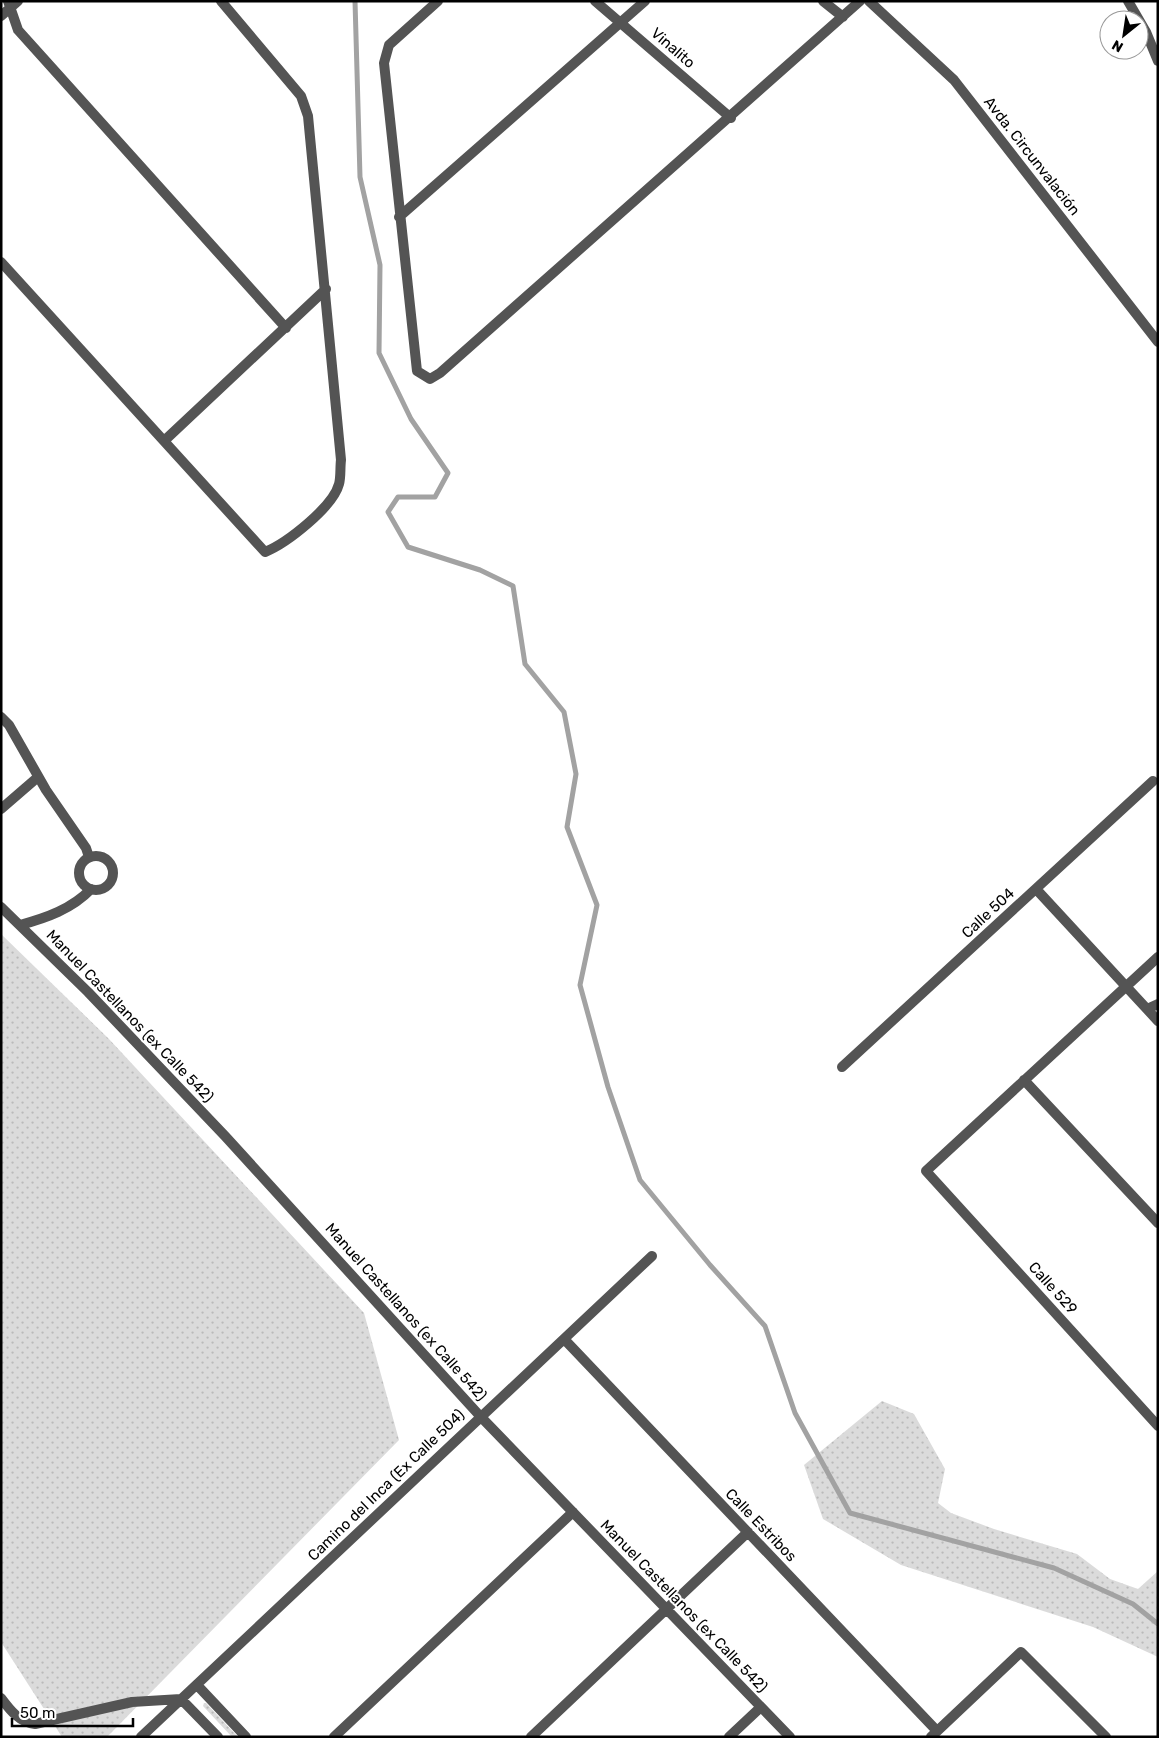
<svg xmlns="http://www.w3.org/2000/svg" width="1159" height="1738" font-family="Rubik,sans-serif">
<style>
.grass{fill:url(#grass-dots)}
.lines{fill:none;stroke-linecap:round;stroke-linejoin:round}
.stream{stroke:#a2a2a2;stroke-width:5}
.street{stroke:#545454;stroke-width:10}
.labels{text-anchor:middle;dominant-baseline:central;stroke-width:4;stroke-linejoin:round;paint-order:stroke}
.street-label{font-size:15px;fill:#000;stroke:#fff}
</style>
<defs>
<pattern id="grass-dots" width="8" height="8" patternUnits="userSpaceOnUse" patternTransform="scale(1.25)"><rect width="8" height="8" fill="#dbdbdb"/><path d="M2 2h.1M6 6h.1" fill="none" stroke="#bababa" stroke-width="1.8" stroke-linecap="round"/></pattern>
</defs>
<rect width="100%" height="100%" fill="#fff"/>
<path class="grass" d="M 1,934 L 108,1038 L 364,1313 L 399,1440 L 107,1737 L 62,1737 L 1,1642 Z
M 882,1401 L 914,1414 L 945,1469 L 938,1503 L 951,1513 L 994,1529 L 1077,1554 L 1110,1579 L 1138,1589 L 1158,1571 L 1158,1657 L 1093,1627 L 901,1565 L 823,1519 L 804,1465 Z
M 204,1703 L 206,1703 L 238,1737 L 232,1737 L 203,1706 Z"/>
<g class="lines">
<path class="stream" d="M 355,1 L 360,177 L 380,265 L 379,353 L 411,419 L 448,473 L 435,497 L 398,497 L 388,512 L 408,547 L 480,570 L 513,586 L 525,664 L 564,712 L 576,774 L 567,827 L 597,905 L 580,985 L 608,1087 L 640,1180 L 710,1265 L 765,1326 L 795,1413 L 850,1513 L 1054,1568 L 1133,1604 L 1158,1624"/>
<path class="street" d="M 8,1 L 18,30 L 286,328
M 438,1 L 389,45 L 384,63 L 417,371 L 430,379 L 440,373 L 860,1
M 595,1 L 731,118
M 823,1 L 843,17
M 869,1 L 954,80 L 1158,342
M 1128,1 L 1146,32 L 1158,61
M 1,16 L 18,1
M 399,217 L 645,1
M 1,262 L 265,552 C 287,543 333,507 339,484 C 341,477 340,467 341,460 L 308,116 L 301,96 L 221,1
M 164,441 L 326,289
M 1,717 L 9,725 L 46,790 L 86,848 L 89,857
M 1,809 L 38,777
M79 873a17 17 0 1 1 34 0a17 17 0 1 1-34 0Z
M 1036,889 L 1158,1021
M 1,907 L 88,992 L 225,1136 L 480,1416 L 790,1737
M 20,925 C 46,918 72,909 91,889
M 1158,957 L 926,1171 L 1158,1426
M 1147,1009 L 1158,1004
M 842,1067 L 1153,781
M 1024,1080 L 1158,1223
M 564,1339 L 937,1731
M 197,1685 L 246,1737
M 1,1698 C 10,1710 19,1722 35,1724 L 132,1702 L 181,1699 L 218,1737
M 141,1737 L 652,1256
M 334,1737 L 573,1512
M 531,1737 L 748,1532
M 729,1737 L 761,1707
M 931,1737 L 1021,1652 L 1106,1737"/>
</g>
<g class="labels">
<g class="street-label">
<text transform="translate(673 48) rotate(41)">Vinalito</text>
<text transform="translate(1032 156) rotate(52)">Avda. Circunvalación</text>
<text transform="translate(988 913) rotate(-43)">Calle 504</text>
<text transform="translate(130 1016) rotate(46)">Manuel Castellanos (ex Calle 542)</text>
<text transform="translate(1053 1288) rotate(48)">Calle 529</text>
<text transform="translate(406 1312) rotate(48)">Manuel Castellanos (ex Calle 542)</text>
<text transform="translate(386 1485) rotate(-44)">Camino del Inca (Ex Calle 504)</text>
<text transform="translate(761 1525) rotate(46)">Calle Estribos</text>
<text transform="translate(684 1606) rotate(46)">Manuel Castellanos (ex Calle 542)</text>
</g>
</g>
<rect width="1159" height="1738" fill="none" stroke="#000000" stroke-width="5"/>
<g transform="translate(1124 35) rotate(210)"><circle r="24" fill="#ffffff" stroke="#999999"/>
<path d="M0-4L9 19L0 12L-9 19Z" fill="#000000"/>
<text y="-8" font-size="14" font-weight="bold" text-anchor="middle" fill="#000000">N</text>
</g>
<path d="M12 1718v8h121v-8" fill="none" stroke="#000000" stroke-width="2.5"/>
<text x="20" y="1718" font-size="15" fill="#000000" stroke="#ffffff" stroke-width="4" paint-order="stroke">50 m</text>
</svg>
